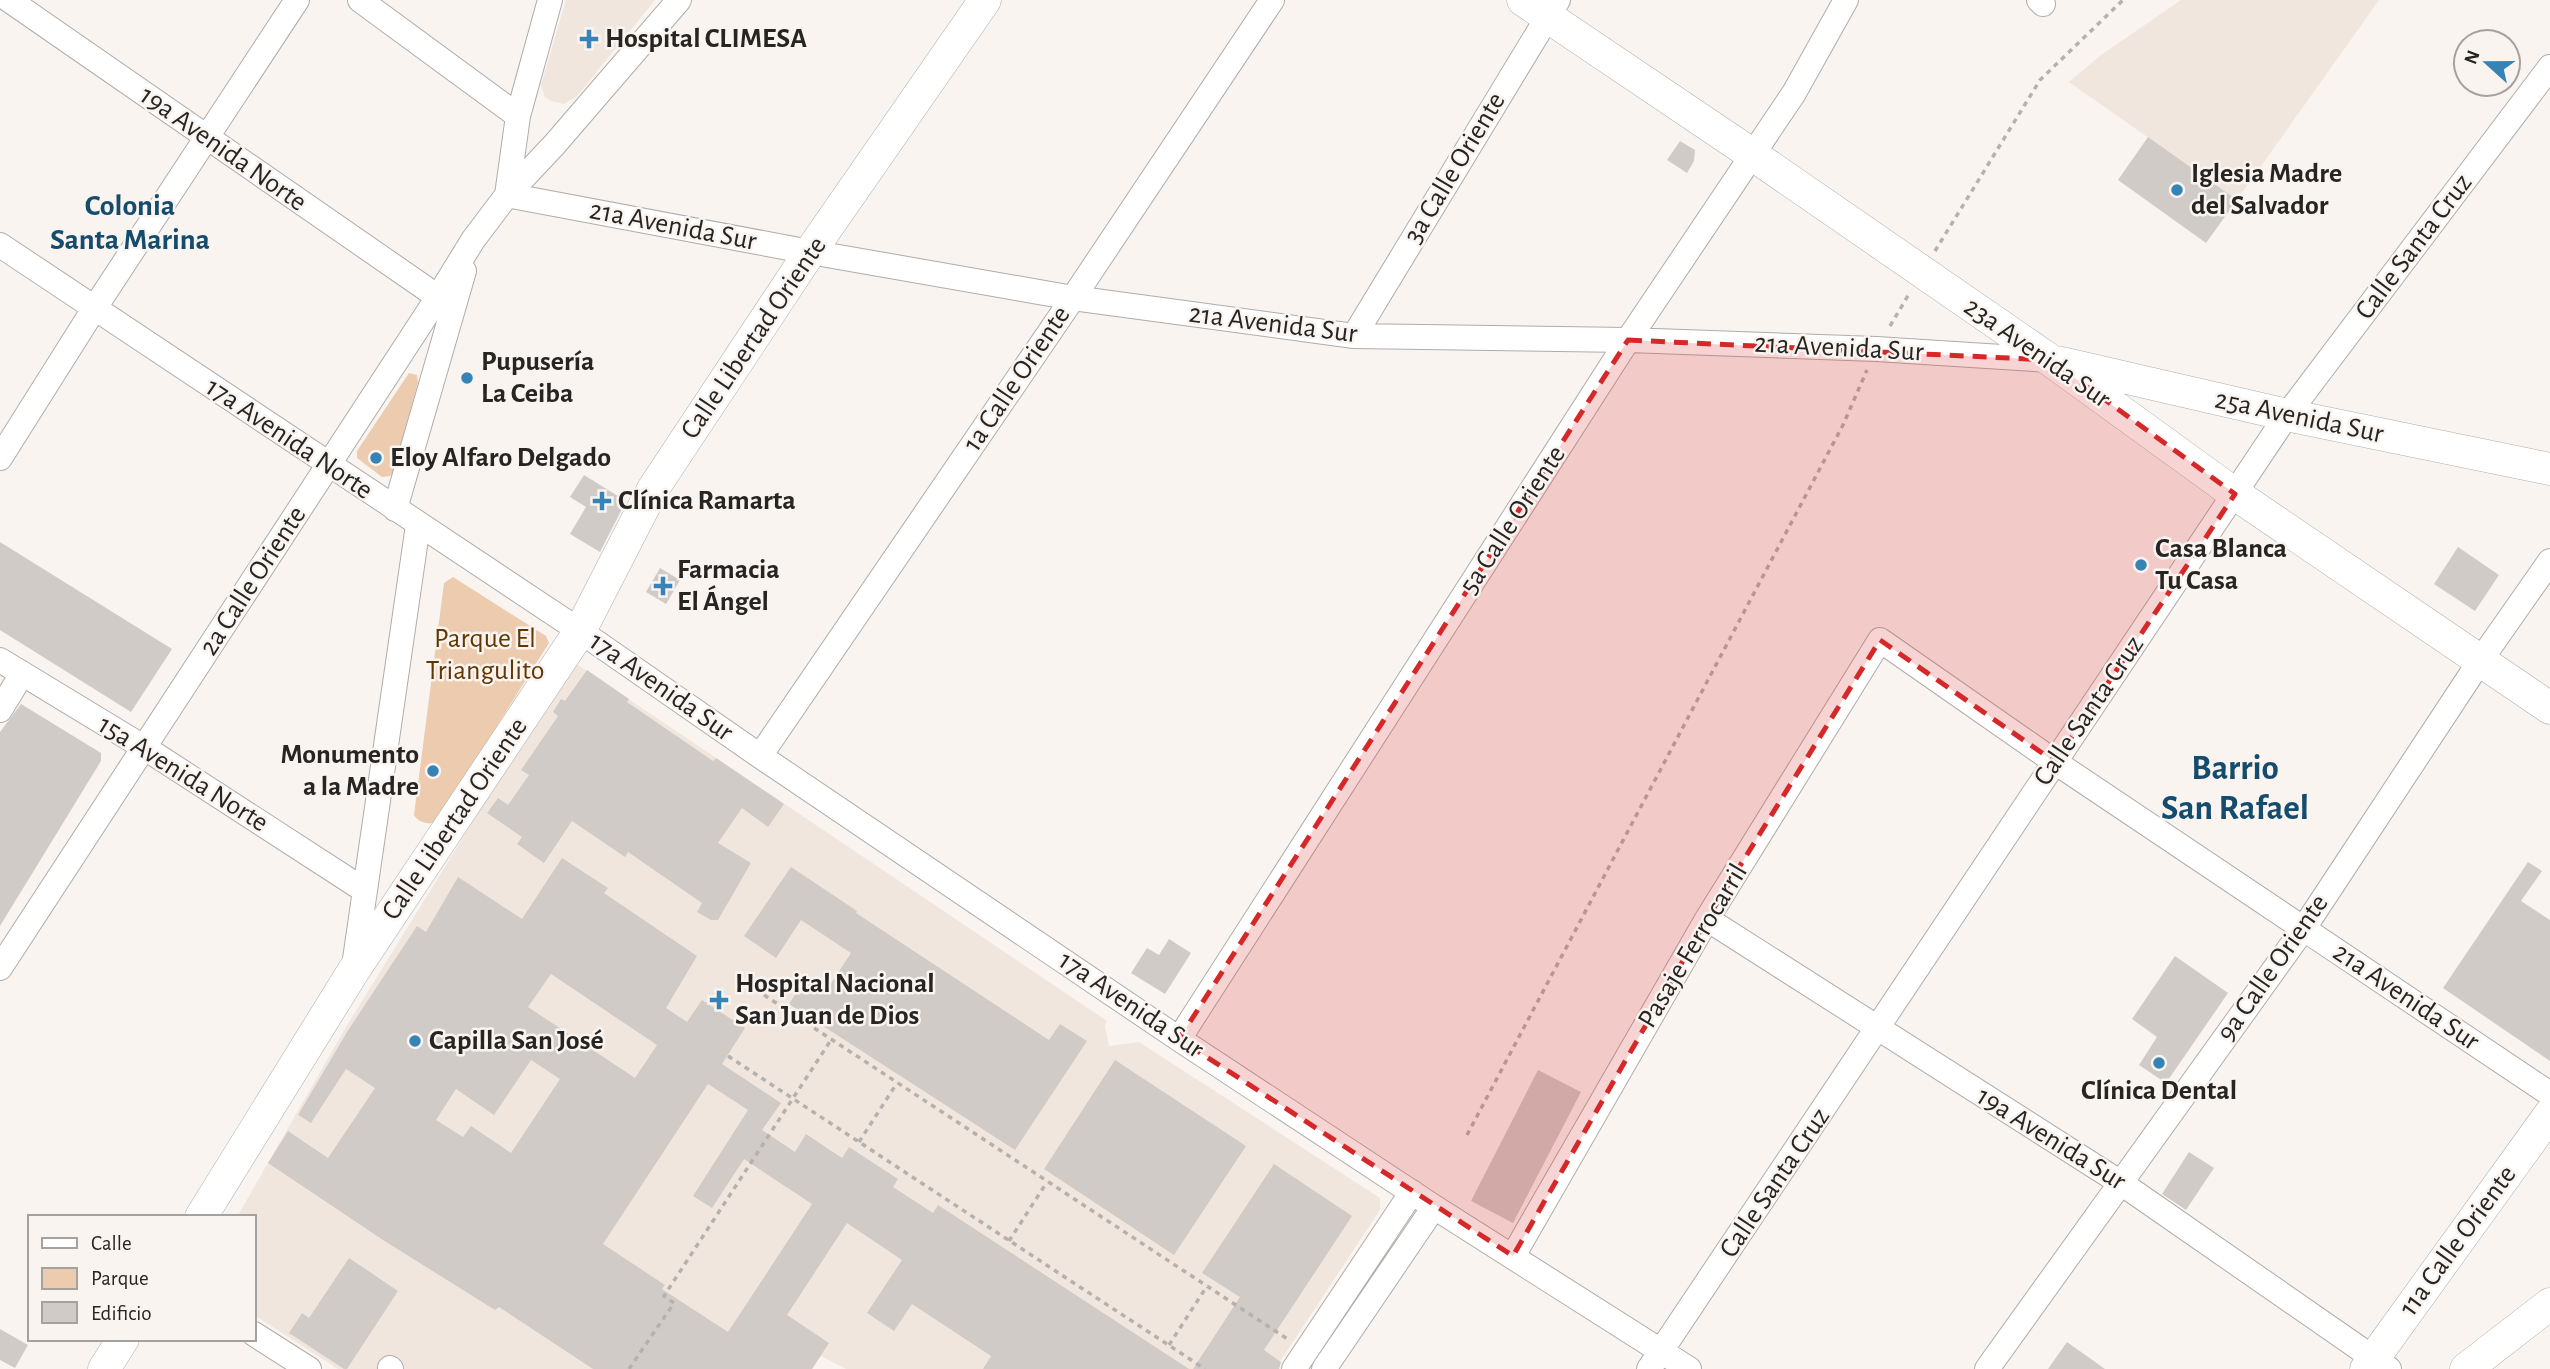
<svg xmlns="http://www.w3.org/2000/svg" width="2550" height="1369" font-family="'Alegreya Sans',sans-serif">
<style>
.built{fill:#f1e6dd}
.green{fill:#edcbae}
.building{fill:#d0cbc7;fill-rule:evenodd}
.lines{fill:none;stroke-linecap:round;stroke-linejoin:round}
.minor-casing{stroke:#b1aca9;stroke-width:26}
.major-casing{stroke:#b1aca9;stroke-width:33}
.path{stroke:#b5b1ae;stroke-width:3.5;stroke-dasharray:5 5;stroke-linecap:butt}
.minor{stroke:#fff;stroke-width:24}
.major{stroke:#fff;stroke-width:32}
.marked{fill:#d62828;fill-opacity:0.2;stroke:#d62828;stroke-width:5;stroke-dasharray:14 9;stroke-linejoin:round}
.poi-dot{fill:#3683b6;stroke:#f9f4f0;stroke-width:2.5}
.labels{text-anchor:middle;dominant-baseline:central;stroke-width:5;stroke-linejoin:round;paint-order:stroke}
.poi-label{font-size:28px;font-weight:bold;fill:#262523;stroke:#f9f4f0;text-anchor:start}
.street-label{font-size:28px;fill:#262523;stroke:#f9f4f0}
.park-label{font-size:28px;fill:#623600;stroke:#f9f4f0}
.neighbourhood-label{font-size:30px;font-weight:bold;fill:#154c6e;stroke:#f9f4f0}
.district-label{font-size:35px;font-weight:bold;fill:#154c6e;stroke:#f9f4f0}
</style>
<rect width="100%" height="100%" fill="#f9f4f0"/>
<path class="built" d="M 566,0 L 655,0 L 577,96 L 564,104 L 551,101 L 545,97 L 541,85 Z
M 2181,0 L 2379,0 L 2237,200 L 2069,82 L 2101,55 Z
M 572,661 L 1107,1021 L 1105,1026 L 1109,1046 L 1139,1042 L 1380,1198 L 1380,1210 L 1275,1369 L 846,1369 L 821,1356 L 812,1369 L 338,1369 L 254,1315 L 254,1217 L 237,1217 L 346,1027 Z"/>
<path class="green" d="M 409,373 L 417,375 L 418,382 L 393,473 L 390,476 L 382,477 L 357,458 L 357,451 Z
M 453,577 L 546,636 L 549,643 L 436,823 C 428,824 419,823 414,815 L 444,583 Z"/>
<path class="building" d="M 2148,137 L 2237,200 L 2206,243 L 2118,180 Z
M 1680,141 L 1695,150 L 1694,161 L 1687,173 L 1667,160 Z
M 584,475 L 626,501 L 600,552 L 570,534 L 586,507 L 570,497 Z
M 0,542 L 172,649 L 131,712 L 0,630 Z
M 2458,547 L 2499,575 L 2475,611 L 2434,584 Z
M 660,568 L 680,580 L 666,604 L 646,592 Z
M 587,670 L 629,699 L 627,702 L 713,761 L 716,758 L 784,804 L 768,827 L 742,808 L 718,843 L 751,863 L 718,920 L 711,920 L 697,912 L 702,903 L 628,852 L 625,857 L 572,821 L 544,863 L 517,844 L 522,837 L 487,813 L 498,798 L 508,805 L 529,775 L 521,770 L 558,716 L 553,712 L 561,699 L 565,701 Z
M 21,704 L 101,753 L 101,761 L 0,926 L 0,732 Z
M 562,858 L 608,888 L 604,893 L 697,956 L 666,1008 L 687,1022 L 702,1000 L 745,1028 L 722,1064 L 781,1103 L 762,1130 L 795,1152 L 806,1134 L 842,1158 L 849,1147 L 898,1179 L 893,1187 L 933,1213 L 938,1205 L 1189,1369 L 983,1369 L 991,1356 L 912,1304 L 894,1331 L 867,1313 L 902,1260 L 847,1223 L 787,1315 L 829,1343 L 812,1369 L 593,1369 L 499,1307 L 495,1310 L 383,1240 L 268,1163 L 288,1131 L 328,1158 L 375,1088 L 346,1069 L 311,1123 L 298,1115 L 347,1032 L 417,926 L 426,932 L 458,877 L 522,919 ZM 551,974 L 657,1045 L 635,1078 L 528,1007 ZM 531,1060 L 560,1079 L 511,1153 L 471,1126 L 463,1137 L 436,1120 L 456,1089 L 494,1115 ZM 708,1084 L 748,1110 L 693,1196 L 712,1208 L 744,1159 L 812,1204 L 728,1332 L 662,1289 L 665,1285 L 603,1244 Z
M 2528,862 L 2542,871 L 2521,901 L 2550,920 L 2550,1061 L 2443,988 Z
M 791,867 L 857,911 L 856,913 L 1049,1040 L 1060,1024 L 1087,1041 L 1015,1150 L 789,1004 L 804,981 L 824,994 L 851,953 L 801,920 L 776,958 L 744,936 Z
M 1169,939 L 1191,953 L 1165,994 L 1131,973 L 1147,948 L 1159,955 Z
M 2175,956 L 2228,993 L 2166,1083 L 2139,1065 L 2157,1037 L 2132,1019 Z
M 1115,1060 L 1246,1146 L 1174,1255 L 1044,1169 Z
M 1538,1070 L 1581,1092 L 1513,1223 L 1471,1201 Z
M 2189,1152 L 2214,1168 L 2186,1210 L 2162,1194 Z
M 1274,1164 L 1352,1216 L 1264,1350 L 1281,1362 L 1279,1369 L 1193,1369 L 1240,1297 L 1202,1273 Z
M 349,1258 L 398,1291 L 347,1369 L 344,1369 L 289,1333 L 302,1313 L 309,1318 Z
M 0,1329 L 28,1345 L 15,1368 L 0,1360 Z
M 2067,1342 L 2105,1369 L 2048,1369 Z"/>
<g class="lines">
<g class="minor-casing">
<path id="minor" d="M 9,0 L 438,297
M 360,0 L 518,116
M 2039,0 L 2043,4
M 507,195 L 810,252 L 1073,298 L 1354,336 L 1628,340 L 1876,349 L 2050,360
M 507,195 L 518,116 L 550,0
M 0,245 L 580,631 L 760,756 L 1179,1039 L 1434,1207 L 1689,1369
M 1354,336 L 1558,0
M 0,458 L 94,309 L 297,0
M 395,509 L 464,271
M 0,660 L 145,748 L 364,890
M 0,710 L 22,674
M 760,756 L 1073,298 L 1272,0
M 1707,919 L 2121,1183 L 2389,1369
M 354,966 L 418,525
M 0,968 L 438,297 L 473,240 L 507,195 L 555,144 L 679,0
M 1179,1039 L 1628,340 L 1794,93 L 1846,0
M 1513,1256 L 1707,919 L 1880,640 L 2055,762 L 2550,1094
M 254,1334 L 309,1369
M 390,1368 L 391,1369
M 1294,1369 L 1412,1192
M 1324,1369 L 1434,1207
M 1649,1369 L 2287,415 L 2550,67
M 1987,1369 L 2304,928 L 2480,661 L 2550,561"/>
</g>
<g class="major-casing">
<path id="major" d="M 1523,0 L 1753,155 L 2050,360 L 2235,494 L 2550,708
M 2062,363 L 2287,415 L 2550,469
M 201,1217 L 354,970 L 580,631 L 653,489 L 810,252 L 985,0
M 104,1369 L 123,1339
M 2366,1369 L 2550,1114
M 2466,1369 L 2550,1304"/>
</g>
<path class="path" d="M 1935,251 L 2040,80 L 2123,0
M 1890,326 L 1909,294
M 764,995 L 1289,1340
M 728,1056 L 1205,1369
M 1467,1135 L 1843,425 L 1867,370
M 859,1142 L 897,1083
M 1009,1241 L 1047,1182
M 1169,1345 L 1207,1286
M 629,1369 L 674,1303 L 664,1296 L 831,1040"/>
<use href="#minor" class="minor"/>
<use href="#major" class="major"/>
</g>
<path class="marked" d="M 1628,340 L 2050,360 L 2235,494 L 2055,762 L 1880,640 L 1707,919 L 1513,1256 L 1179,1039 Z"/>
<g class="poi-dot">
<path d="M585.5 28.5h7v7h7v7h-7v7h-7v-7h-7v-7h7z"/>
<circle cx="2177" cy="190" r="7"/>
<circle cx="467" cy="378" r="7"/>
<circle cx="376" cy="458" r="7"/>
<path d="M598.5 490.5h7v7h7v7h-7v7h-7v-7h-7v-7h7z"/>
<circle cx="2141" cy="565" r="7"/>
<path d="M659.5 575.5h7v7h7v7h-7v7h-7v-7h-7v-7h7z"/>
<circle cx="433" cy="771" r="7"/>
<path d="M715.5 989.5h7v7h7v7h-7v7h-7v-7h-7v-7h7z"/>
<circle cx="415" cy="1041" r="7"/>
<circle cx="2159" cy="1063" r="7"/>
</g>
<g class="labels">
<g class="poi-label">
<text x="605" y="39">Hospital CLIMESA</text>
<text x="2191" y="174">Iglesia Madre<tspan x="2191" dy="32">del Salvador</tspan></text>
<text x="481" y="362">Pupusería<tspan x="481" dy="32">La Ceiba</tspan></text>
<text x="390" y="458">Eloy Alfaro Delgado</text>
<text x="618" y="501">Clínica Ramarta</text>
<text x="2155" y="549">Casa Blanca<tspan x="2155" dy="32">Tu Casa</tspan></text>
<text x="677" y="570">Farmacia<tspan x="677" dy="32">El Ángel</tspan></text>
<text x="419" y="755" text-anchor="end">Monumento<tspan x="419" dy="32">a la Madre</tspan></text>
<text x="735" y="984">Hospital Nacional<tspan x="735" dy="32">San Juan de Dios</tspan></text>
<text x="429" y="1041">Capilla San José</text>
<text x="2159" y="1091" text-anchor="middle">Clínica Dental</text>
</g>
<g class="street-label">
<text transform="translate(223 149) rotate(35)">19a Avenida Norte</text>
<text transform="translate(1455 168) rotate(-59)">3a Calle Oriente</text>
<text transform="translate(673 226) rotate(11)">21a Avenida Sur</text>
<text transform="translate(2414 247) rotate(-53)">Calle Santa Cruz</text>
<text transform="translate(1273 324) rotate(7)">21a Avenida Sur</text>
<text transform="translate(754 338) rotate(-56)">Calle Libertad Oriente</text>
<text transform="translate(1839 348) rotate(3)">21a Avenida Sur</text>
<text transform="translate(2037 353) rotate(35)">23a Avenida Sur</text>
<text transform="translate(1017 379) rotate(-56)">1a Calle Oriente</text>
<text transform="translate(2299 417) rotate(12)">25a Avenida Sur</text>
<text transform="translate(289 439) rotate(34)">17a Avenida Norte</text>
<text transform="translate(1513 520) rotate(-57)">5a Calle Oriente</text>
<text transform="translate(253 581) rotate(-57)">2a Calle Oriente</text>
<text transform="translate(661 687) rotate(35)">17a Avenida Sur</text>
<text transform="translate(2089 711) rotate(-56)">Calle Santa Cruz</text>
<text transform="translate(183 774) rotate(32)">15a Avenida Norte</text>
<text transform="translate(455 819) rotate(-56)">Calle Libertad Oriente</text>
<text transform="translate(1693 946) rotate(-59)">Pasaje Ferrocarril</text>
<text transform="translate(2273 968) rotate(-55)">9a Calle Oriente</text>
<text transform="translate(2406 997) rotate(34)">21a Avenida Sur</text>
<text transform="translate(1131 1005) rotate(34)">17a Avenida Sur</text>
<text transform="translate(2051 1139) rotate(32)">19a Avenida Sur</text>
<text transform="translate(1775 1183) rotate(-56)">Calle Santa Cruz</text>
<text transform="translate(2458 1241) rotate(-54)">11a Calle Oriente</text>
</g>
<g class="park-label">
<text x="485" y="639">Parque El<tspan x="485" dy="32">Triangulito</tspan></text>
</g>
<g class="neighbourhood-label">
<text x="130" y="206">Colonia<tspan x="130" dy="34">Santa Marina</tspan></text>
</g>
<g class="district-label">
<text x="2235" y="768">Barrio<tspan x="2235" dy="40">San Rafael</tspan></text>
</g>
</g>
<rect x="28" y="1215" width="228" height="126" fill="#f9f4f0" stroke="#a5a19e" stroke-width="2"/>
<rect x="42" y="1238" width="35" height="10" fill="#ffffff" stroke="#a5a19e" stroke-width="2"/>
<text x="91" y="1250" font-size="21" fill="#262523">Calle</text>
<rect x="42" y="1268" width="35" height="21" fill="#edcbae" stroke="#a5a19e" stroke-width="2"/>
<text x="91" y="1285" font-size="21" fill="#262523">Parque</text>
<rect x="42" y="1302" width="35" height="21" fill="#d0cbc7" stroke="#a5a19e" stroke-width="2"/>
<text x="91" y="1320" font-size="21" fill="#262523">Edificio</text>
<g transform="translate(2487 63) rotate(291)"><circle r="33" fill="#f9f4f0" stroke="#a5a19e" stroke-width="2"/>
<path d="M0-5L12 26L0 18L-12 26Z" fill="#3683b6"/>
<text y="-10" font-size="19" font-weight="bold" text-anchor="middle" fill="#262523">N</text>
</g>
</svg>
